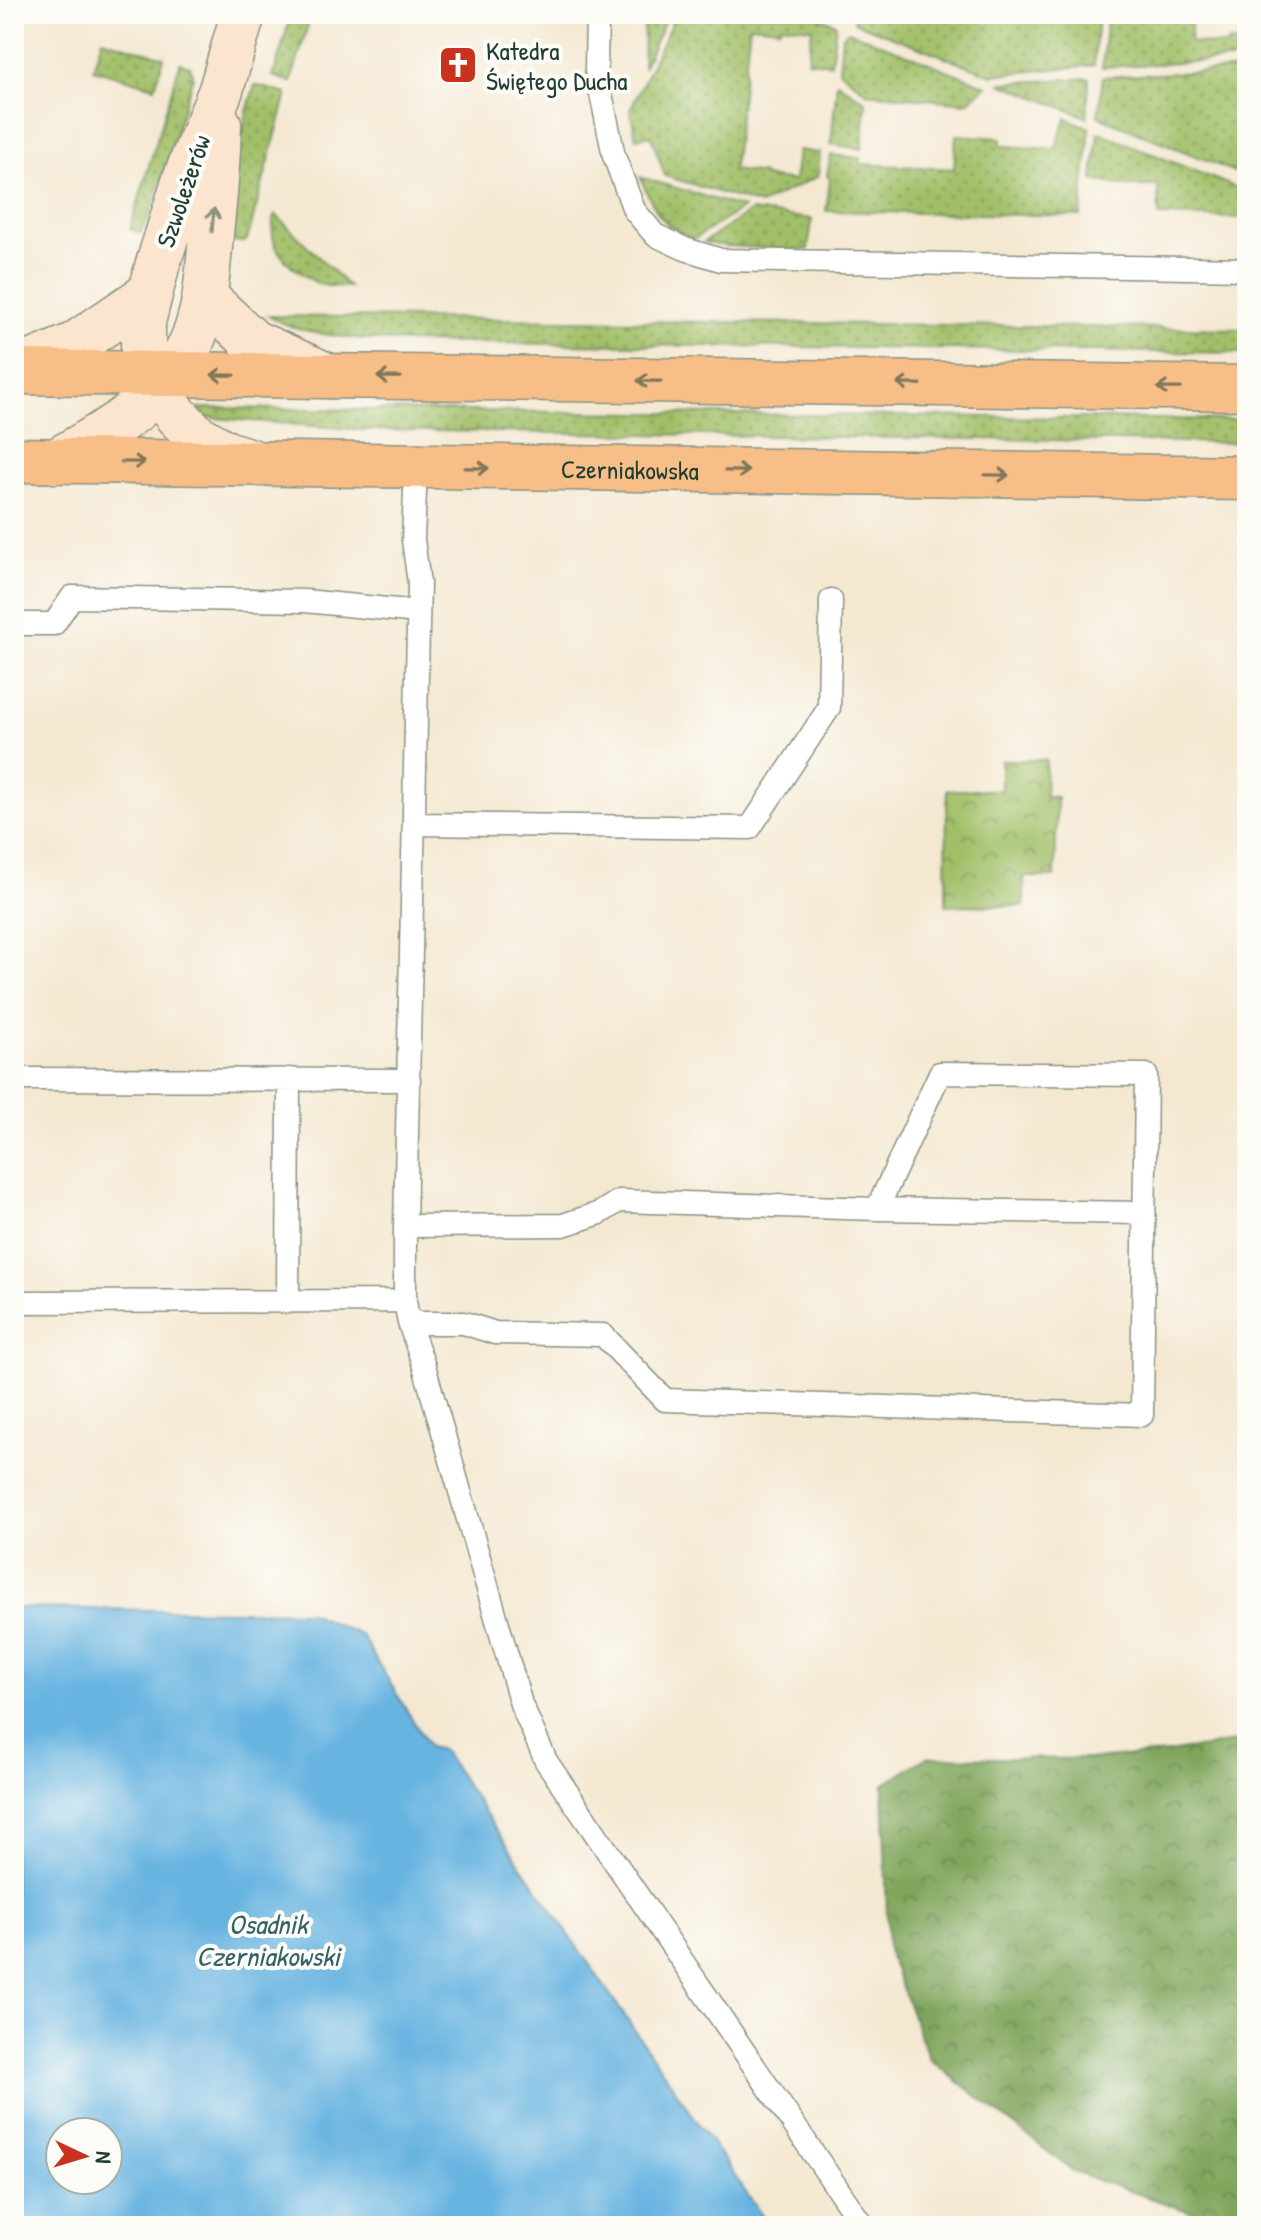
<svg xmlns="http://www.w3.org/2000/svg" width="1261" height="2240" font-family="'Patrick Hand',sans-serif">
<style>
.grass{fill:url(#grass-dots);stroke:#607e4e;stroke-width:2}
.forest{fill:url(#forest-crowns);stroke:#507248;stroke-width:2}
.park{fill:url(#park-crowns);stroke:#607e4e;stroke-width:2}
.water{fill:#67b4e1;stroke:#43788a;stroke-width:2;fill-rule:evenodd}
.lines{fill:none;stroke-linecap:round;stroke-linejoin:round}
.lane-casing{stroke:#8a9282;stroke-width:25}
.secondary-casing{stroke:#8a9282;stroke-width:47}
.primary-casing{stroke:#8a9282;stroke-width:47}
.lane{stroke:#fff;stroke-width:22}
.secondary{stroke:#fce5cf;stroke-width:44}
.primary{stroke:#f7be88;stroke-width:44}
.oneway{stroke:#8e9182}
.oneway2{stroke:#80775a}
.labels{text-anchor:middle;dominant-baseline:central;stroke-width:8;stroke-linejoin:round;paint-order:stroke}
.poi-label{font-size:26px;fill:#1f3d34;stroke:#fdfcf7;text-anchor:start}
.street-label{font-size:26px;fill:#1f3d34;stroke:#fdfcf7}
.water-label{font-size:28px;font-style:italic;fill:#356168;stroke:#fdfcf7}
</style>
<defs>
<pattern id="grass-dots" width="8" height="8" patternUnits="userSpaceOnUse" patternTransform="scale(2)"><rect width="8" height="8" fill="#a1bf67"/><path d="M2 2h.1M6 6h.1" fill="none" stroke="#839c56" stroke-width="1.8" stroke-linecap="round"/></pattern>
<pattern id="forest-crowns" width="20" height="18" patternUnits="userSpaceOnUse" patternTransform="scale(2)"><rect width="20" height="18" fill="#80a65c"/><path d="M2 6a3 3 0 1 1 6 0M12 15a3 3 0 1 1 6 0" fill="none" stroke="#68884d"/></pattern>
<pattern id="park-crowns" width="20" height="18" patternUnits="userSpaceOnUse" patternTransform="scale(2)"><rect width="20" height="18" fill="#a1bf67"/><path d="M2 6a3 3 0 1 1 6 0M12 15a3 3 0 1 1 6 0" fill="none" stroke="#839c56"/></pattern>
</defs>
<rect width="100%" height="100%" fill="#fdfcf7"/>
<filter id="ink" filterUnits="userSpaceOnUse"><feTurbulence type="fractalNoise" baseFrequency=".0125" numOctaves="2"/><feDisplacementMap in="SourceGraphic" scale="16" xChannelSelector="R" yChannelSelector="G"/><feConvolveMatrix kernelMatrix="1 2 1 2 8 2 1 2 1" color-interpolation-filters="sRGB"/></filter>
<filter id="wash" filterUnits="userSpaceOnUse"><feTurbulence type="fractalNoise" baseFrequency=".006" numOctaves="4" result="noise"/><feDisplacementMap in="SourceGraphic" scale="32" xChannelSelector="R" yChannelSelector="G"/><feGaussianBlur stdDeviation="1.8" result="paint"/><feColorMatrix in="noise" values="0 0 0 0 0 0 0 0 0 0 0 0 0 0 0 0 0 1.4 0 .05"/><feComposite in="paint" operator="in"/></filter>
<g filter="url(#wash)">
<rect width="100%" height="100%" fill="#f4e8d1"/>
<path class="grass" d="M 645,14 L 668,14 L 643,68 L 644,25 L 637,24 L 638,15 Z
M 676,14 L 812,14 L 836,24 L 831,64 L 808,61 L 812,28 L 781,25 L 780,28 L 750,25 L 733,170 L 763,174 L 764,177 L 794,181 L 798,150 L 820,153 L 818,176 L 760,205 L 665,176 L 651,135 L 636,138 L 630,110 Z
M 855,14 L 1098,14 L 1094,65 L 992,75 L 854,22 Z
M 1107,14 L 1192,14 L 1190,42 L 1227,46 L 1228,42 L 1247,45 L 1247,59 L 1102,67 Z
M 291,16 L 309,22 L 291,82 L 273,76 Z
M 849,31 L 987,86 L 966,103 L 868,93 L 839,70 L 842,36 Z
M 102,39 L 164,57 L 155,87 L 93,69 Z
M 180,63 L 190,66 L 193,76 L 154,203 L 148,220 L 140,233 L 130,229 Z
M 1247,69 L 1247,177 L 1098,116 L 1103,77 Z
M 1089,78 L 1087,117 L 1000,83 Z
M 837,82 L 866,102 L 862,149 L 831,144 Z
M 255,85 L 287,94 L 248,237 L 245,242 L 227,241 C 233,186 237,138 255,85 Z
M 1066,118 L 1090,128 L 1081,216 L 826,211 L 830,179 L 827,175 L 831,155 L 860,158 L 860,164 L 954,169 L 956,135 L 1001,138 L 1001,146 L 1055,149 Z
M 1098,132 L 1247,192 L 1247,212 L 1244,218 L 1159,216 L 1158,186 L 1126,186 L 1093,180 Z
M 640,177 L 743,208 L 694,239 C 660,226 654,209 640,177 Z
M 751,211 L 812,219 L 808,250 L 725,246 L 704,242 Z
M 275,214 L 349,287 C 341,286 332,287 323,285 C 315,283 308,278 301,273 C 279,258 267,241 275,214 Z
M 268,316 L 1247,329 L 1247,353 L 408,342 C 365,339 306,338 268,316 Z
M 202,408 L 1247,420 L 1247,443 L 366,430 L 201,417 L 199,409 Z"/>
<path class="forest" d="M 1247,1740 L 1247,2221 L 1226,2224 L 1074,2172 L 929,2059 L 888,1951 L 883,1785 L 927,1757 L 1090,1759 L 1168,1753 Z"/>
<path class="park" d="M 1001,760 L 1046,760 L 1045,796 L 1057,797 L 1055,877 L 1024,877 L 1024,906 L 946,905 L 947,790 L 1001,790 Z"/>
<path class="water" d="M 14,1608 L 308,1612 L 361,1635 L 429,1747 L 442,1750 L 769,2226 L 14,2226 ZM 60,2132 L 108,2132 L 108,2180 L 60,2180 Z"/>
</g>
<g filter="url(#ink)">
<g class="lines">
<g class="lane-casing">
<path id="lane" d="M 597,14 L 596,70 L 614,156 L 634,210 L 655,235 L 685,249 L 721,260 L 1247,269
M 416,468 L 413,540 L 419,583 L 405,1226 L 405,1301 L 409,1323 L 464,1323 L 495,1333 L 603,1335 L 665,1400 L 1142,1415 L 1146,1075 L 940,1073 L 877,1209
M 14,624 L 54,624 L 72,597 L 305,601 L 418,612
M 414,824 L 750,828 L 829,708 L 831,600
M 14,1079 L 409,1080
M 405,1226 L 563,1225 L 600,1213 L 619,1201 L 877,1209 L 1144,1213
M 14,1302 L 405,1301
M 288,1302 L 289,1079
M 409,1323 L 424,1366 L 521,1704 L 546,1761 L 863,2226"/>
</g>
<g class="secondary-casing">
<path id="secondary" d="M 243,14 L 221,90 L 184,181 L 157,267 L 143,322 L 143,350 L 148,374 L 177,416 L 197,436 L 226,453 L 260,464
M 206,298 L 253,342 L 329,376
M 14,370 L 74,345 L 149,294
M 55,461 C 93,440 146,409 173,374 C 205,333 207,284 211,234 C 215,198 218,161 219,124"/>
</g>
<g class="primary-casing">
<g id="primary">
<path d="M 14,372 L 1247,388"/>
<path id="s1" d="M 14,460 L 1247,478"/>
</g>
</g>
<use href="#lane" class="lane"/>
<use href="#secondary" class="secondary"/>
<use href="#primary" class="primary"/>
</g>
<defs><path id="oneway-shaft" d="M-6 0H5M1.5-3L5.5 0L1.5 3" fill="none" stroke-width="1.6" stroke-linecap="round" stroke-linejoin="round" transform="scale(2)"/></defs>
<use class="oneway" href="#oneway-shaft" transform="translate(213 220) rotate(-85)"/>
<g class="oneway2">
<use href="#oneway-shaft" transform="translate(223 375) rotate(-179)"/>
<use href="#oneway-shaft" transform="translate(389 377) rotate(-179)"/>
<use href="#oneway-shaft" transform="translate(649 381) rotate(-179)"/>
<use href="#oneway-shaft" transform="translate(909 384) rotate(-179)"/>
<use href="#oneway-shaft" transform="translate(1169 388) rotate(-179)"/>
<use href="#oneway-shaft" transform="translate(133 462) rotate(1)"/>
<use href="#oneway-shaft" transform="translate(477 468) rotate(1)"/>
<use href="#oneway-shaft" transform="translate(737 471) rotate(1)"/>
<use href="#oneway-shaft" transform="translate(997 475) rotate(1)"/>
</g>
</g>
<defs>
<g id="church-square" transform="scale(2)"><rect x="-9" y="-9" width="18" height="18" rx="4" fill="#c8321e" stroke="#fdfcf7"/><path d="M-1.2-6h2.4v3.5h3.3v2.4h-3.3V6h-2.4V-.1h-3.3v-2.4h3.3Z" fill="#fff"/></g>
</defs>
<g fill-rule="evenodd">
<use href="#church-square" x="458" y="65"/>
</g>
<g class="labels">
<g class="poi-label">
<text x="486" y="50">Katedra<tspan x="486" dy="30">Świętego Ducha</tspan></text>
</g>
<g class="street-label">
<text transform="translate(183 191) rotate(-71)">Szwoleżerów</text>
<text stroke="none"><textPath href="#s1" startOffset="616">Czerniakowska</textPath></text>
</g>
<g class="water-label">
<text x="268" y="1924">Osadnik<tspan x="268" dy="32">Czerniakowski</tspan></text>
</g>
</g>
<rect width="1261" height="2240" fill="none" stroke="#fdfcf7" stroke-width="48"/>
<g transform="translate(84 2156) rotate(94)"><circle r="38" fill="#fdfcf7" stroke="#a4b0a9" stroke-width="2"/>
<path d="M0-6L14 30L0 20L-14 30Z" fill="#c8321e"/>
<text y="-12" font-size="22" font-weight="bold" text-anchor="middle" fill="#1f3d34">N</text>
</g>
</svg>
